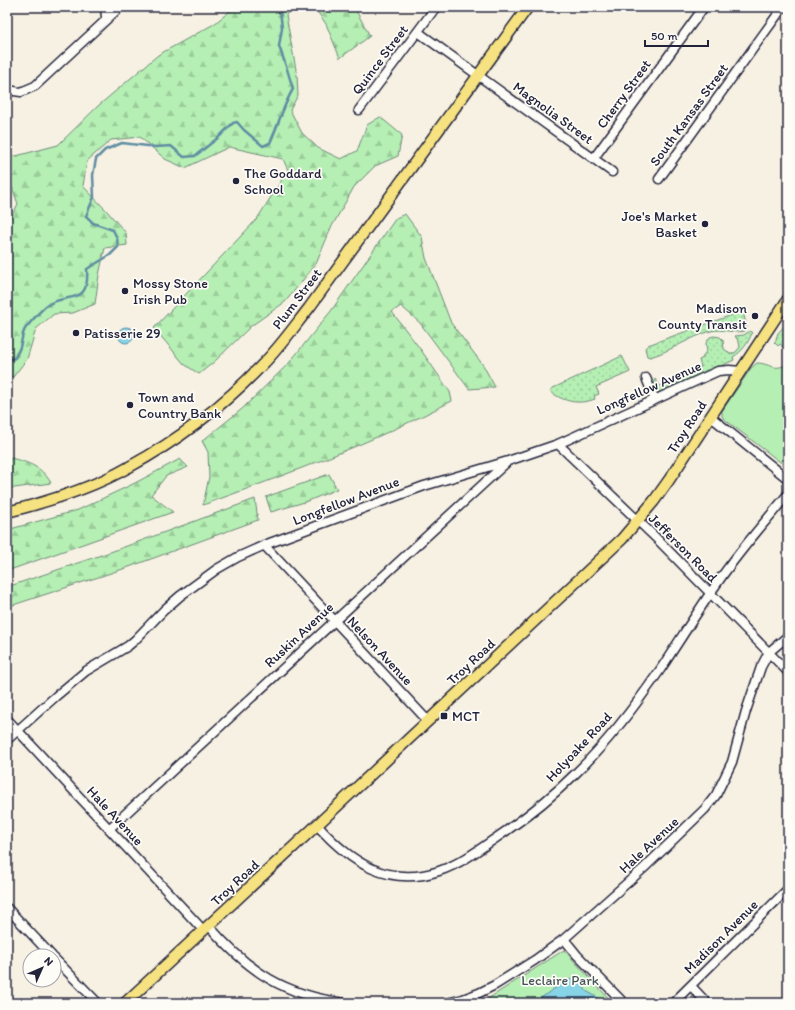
<svg xmlns="http://www.w3.org/2000/svg" width="795" height="1010" font-family="Itim,sans-serif">
<style>
.grass{fill:url(#grass-dots);stroke:#6c8877}
.forest{fill:url(#forest-firs);stroke:#6c8877}
.park{fill:#b5efb3;stroke:#6c8877}
.water{fill:#87d4e7;stroke:#5f8da2}
.lines{fill:none;stroke-linecap:round;stroke-linejoin:round}
.stream{stroke:#5f8da2;stroke-width:2.5}
.minor-casing{stroke:#22223b;stroke-width:11}
.major-casing{stroke:#22223b;stroke-width:13}
.minor{stroke:#fdfcf7;stroke-width:8}
.major{stroke:#f6e281;stroke-width:10}
.poi-dot{fill:#22223b;stroke:#fdfcf7;stroke-width:1.5}
.labels{text-anchor:middle;dominant-baseline:central;stroke-width:3.5;stroke-linejoin:round;paint-order:stroke}
.street-label{font-size:14px;fill:#22223b;stroke:#fdfcf7}
.poi-label{font-size:14px;fill:#22223b;stroke:#fdfcf7;text-anchor:start}
.park-label{font-size:14px;fill:#475559;stroke:#fdfcf7}
</style>
<defs>
<pattern id="grass-dots" width="8" height="8" patternUnits="userSpaceOnUse"><rect width="8" height="8" fill="#b5efb3"/><path d="M2 2h.1M6 6h.1" fill="none" stroke="#9bcd9b" stroke-width="1.8" stroke-linecap="round"/></pattern>
<pattern id="forest-firs" width="22" height="20" patternUnits="userSpaceOnUse"><rect width="22" height="20" fill="#b5efb3"/><path d="M5 1l3.5 6h-7zM16 11l3.5 6h-7z" fill="#9bcd9b"/></pattern>
</defs>
<rect width="100%" height="100%" fill="#f7f1e3"/>
<filter id="ink" filterUnits="userSpaceOnUse"><feTurbulence type="fractalNoise" baseFrequency=".025" numOctaves="2"/><feDisplacementMap in="SourceGraphic" scale="8" xChannelSelector="R" yChannelSelector="G"/><feConvolveMatrix kernelMatrix="1 2 1 2 8 2 1 2 1" color-interpolation-filters="sRGB"/></filter>
<g filter="url(#ink)">
<path class="grass" d="M 746,310 L 744,316 L 747,328 L 745,331 C 734,334 722,328 711,331 C 690,337 671,351 650,357 L 647,356 L 645,348 L 648,345 Z
M 788,322 L 788,345 L 782,347 L 782,345 L 780,344 L 778,346 L 774,342 L 776,341 L 776,339 L 778,333 Z
M 750,331 L 752,333 C 748,343 743,351 733,357 L 734,360 L 664,392 L 659,392 L 655,388 L 654,384 L 655,379 L 660,386 L 701,367 L 699,360 L 703,358 L 703,356 L 707,350 L 706,343 L 710,337 L 714,336 L 720,337 L 723,340 L 724,349 L 731,354 L 736,352 L 740,347 L 739,342 L 735,336 L 744,335 Z
M 622,356 L 630,372 L 596,387 L 599,394 L 594,396 L 595,399 C 579,405 564,402 551,392 L 551,389 Z"/>
<path class="forest" d="M 235,7 L 293,7 L 286,15 L 297,75 L 298,95 L 290,110 L 302,133 L 318,148 L 341,159 L 357,151 L 367,125 L 380,117 L 402,135 L 398,156 L 375,166 L 354,187 L 331,228 L 316,264 L 285,302 L 251,326 L 214,362 L 199,374 L 184,364 L 154,328 L 257,219 L 288,170 L 283,159 L 229,147 L 185,168 L 165,159 L 140,137 L 111,140 L 87,161 L 83,186 L 106,210 L 126,233 L 127,245 L 105,248 L 99,275 L 95,304 L 73,313 L 54,314 L 36,329 L 27,359 L 13,377 L 7,375 L 7,224 L 18,204 L 11,184 L 7,180 L 7,156 L 16,156 L 58,145 L 98,106 L 158,55 L 214,24 Z
M 314,7 L 354,7 L 370,36 L 340,58 L 326,24 Z
M 405,214 L 422,237 L 426,258 L 451,323 L 483,365 L 495,387 L 469,389 L 420,323 L 401,306 L 392,312 L 421,350 L 450,392 L 452,401 C 372,443 288,474 203,505 L 209,477 L 208,452 L 202,441 L 242,409 L 289,363 L 331,311 L 396,218 Z
M 7,457 C 26,462 41,465 51,483 L 7,489 Z
M 180,459 L 188,467 L 166,476 L 151,495 L 173,512 L 7,571 L 7,530 L 78,510 L 135,483 Z
M 329,474 L 337,489 L 308,501 L 271,512 L 266,497 Z
M 255,499 L 258,520 L 129,567 L 7,607 L 7,587 L 116,550 Z"/>
<path class="park" d="M 757,363 C 770,363 773,372 788,364 L 788,468 L 724,419 L 722,416 L 722,411 L 751,368 Z
M 564,950 L 613,1003 L 480,1003 L 483,1002 Z"/>
<path class="water" d="M118 335a8 8 0 1 1 16 0a8 8 0 1 1-16 0Z
M 571,979 C 577,982 584,985 586,991 L 602,1000 L 604,1003 L 534,1003 L 552,990 Z"/>
<g class="lines">
<path class="stream" d="M 7,360 L 15,358 C 17,354 19,350 20,347 C 22,341 22,334 25,329 C 28,325 42,309 46,306 C 66,291 90,308 87,269 L 110,255 L 118,247 L 117,238 L 113,230 L 93,223 L 86,216 L 94,197 L 93,175 L 96,159 L 105,150 L 122,143 L 156,147 L 171,146 L 184,157 L 195,156 L 219,137 L 233,123 L 237,122 L 244,130 L 263,146 L 270,143 C 278,126 283,106 293,89 L 287,69 L 279,46 L 282,28 L 280,10 L 283,7"/>
<g class="minor-casing">
<path id="minor" d="M 105,7 L 106,18
M 418,32 L 612,172
M 7,90 L 21,92 L 35,86 L 120,7
M 359,110 L 436,7
M 594,158 L 704,7
M 659,179 L 783,7
M 646,378 L 655,400
M 711,417 L 788,479
M 558,444 L 656,538 L 788,672
M 264,545 L 428,721
M 7,719 L 204,931
M 7,740 L 56,696 L 86,671 L 128,646 L 135,640 L 164,610 L 180,596 L 217,569 L 238,557 L 267,544 L 424,486 L 508,461 L 558,444 L 718,371 L 729,370 L 741,371
M 317,825 C 350,862 388,888 439,871 C 460,864 479,850 496,838 C 524,819 552,797 576,773 C 606,744 636,705 660,670 C 680,640 699,609 720,579 C 741,549 765,522 788,494
M 109,829 L 506,463
M 7,908 L 52,956
M 209,926 C 249,972 284,995 345,1003
M 564,939 L 577,955 L 624,1003
M 54,958 L 98,1003
M 691,986 L 707,1003
M 447,1003 L 463,999 L 479,993 L 495,985 L 535,960 L 564,939 L 644,868 L 705,809 L 716,795 L 732,762 L 746,711 L 761,667 L 769,652 L 788,636
M 673,1003 L 788,889"/>
</g>
<g class="major-casing">
<path id="major" d="M 7,512 C 47,502 93,488 129,467 C 179,440 224,405 263,364 C 280,347 294,327 309,308 L 528,7
M 125,1003 L 317,825 L 622,539 L 654,501 L 669,480 L 788,299"/>
</g>
<use href="#minor" class="minor"/>
<use href="#major" class="major"/>
</g>
</g>
<g class="poi-dot">
<circle cx="236" cy="181" r="4"/>
<circle cx="705" cy="224" r="4"/>
<circle cx="125" cy="291" r="4"/>
<circle cx="755" cy="316" r="4"/>
<circle cx="76" cy="333" r="4"/>
<circle cx="130" cy="405" r="4"/>
<rect x="440" y="712" width="8" height="8" rx="2"/>
</g>
<g class="labels">
<g class="street-label">
<text transform="translate(380 60) rotate(-53)">Quince Street</text>
<text transform="translate(624 94) rotate(-54)">Cherry Street</text>
<text transform="translate(553 113) rotate(36)">Magnolia Street</text>
<text transform="translate(689 115) rotate(-54)">South Kansas Street</text>
<text transform="translate(297 299) rotate(-53)">Plum Street</text>
<text transform="translate(649 388) rotate(-24)">Longfellow Avenue</text>
<text transform="translate(687 427) rotate(-57)">Troy Road</text>
<text transform="translate(346 501) rotate(-21)">Longfellow Avenue</text>
<text transform="translate(683 548) rotate(45)">Jefferson Road</text>
<text transform="translate(299 635) rotate(-43)">Ruskin Avenue</text>
<text transform="translate(380 651) rotate(47)">Nelson Avenue</text>
<text transform="translate(471 662) rotate(-43)">Troy Road</text>
<text transform="translate(579 747) rotate(-47)">Holyoake Road</text>
<text transform="translate(115 816) rotate(47)">Hale Avenue</text>
<text transform="translate(649 845) rotate(-43)">Hale Avenue</text>
<text transform="translate(235 883) rotate(-43)">Troy Road</text>
<text transform="translate(721 937) rotate(-45)">Madison Avenue</text>
</g>
<g class="poi-label">
<text x="244" y="173">The Goddard<tspan x="244" dy="16">School</tspan></text>
<text x="697" y="216" text-anchor="end">Joe's Market<tspan x="697" dy="16">Basket</tspan></text>
<text x="133" y="283">Mossy Stone<tspan x="133" dy="16">Irish Pub</tspan></text>
<text x="747" y="308" text-anchor="end">Madison<tspan x="747" dy="16">County Transit</tspan></text>
<text x="84" y="333">Patisserie 29</text>
<text x="138" y="397">Town and<tspan x="138" dy="16">Country Bank</tspan></text>
<text x="452" y="716">MCT</text>
</g>
<g class="park-label">
<text x="560" y="980">Leclaire Park</text>
</g>
</g>
<rect width="795" height="1010" fill="none" stroke="#fdfcf7" stroke-width="24"/>
<rect x="12" y="12" width="771" height="986" fill="none" stroke="#22223b" stroke-width="1.5" filter="url(#ink)"/>
<g transform="translate(42 968) rotate(45)"><circle r="19" fill="#fdfcf7" stroke="#a5a5ac"/>
<path d="M0-3L7 15L0 10L-7 15Z" fill="#22223b"/>
<text y="-6" font-size="11" font-weight="bold" text-anchor="middle" fill="#22223b">N</text>
</g>
<path d="M645 40v6h63v-6" fill="none" stroke="#22223b" stroke-width="2"/>
<text x="651" y="40" font-size="12" fill="#22223b" stroke="#fdfcf7" stroke-width="3" paint-order="stroke">50 m</text>
</svg>
